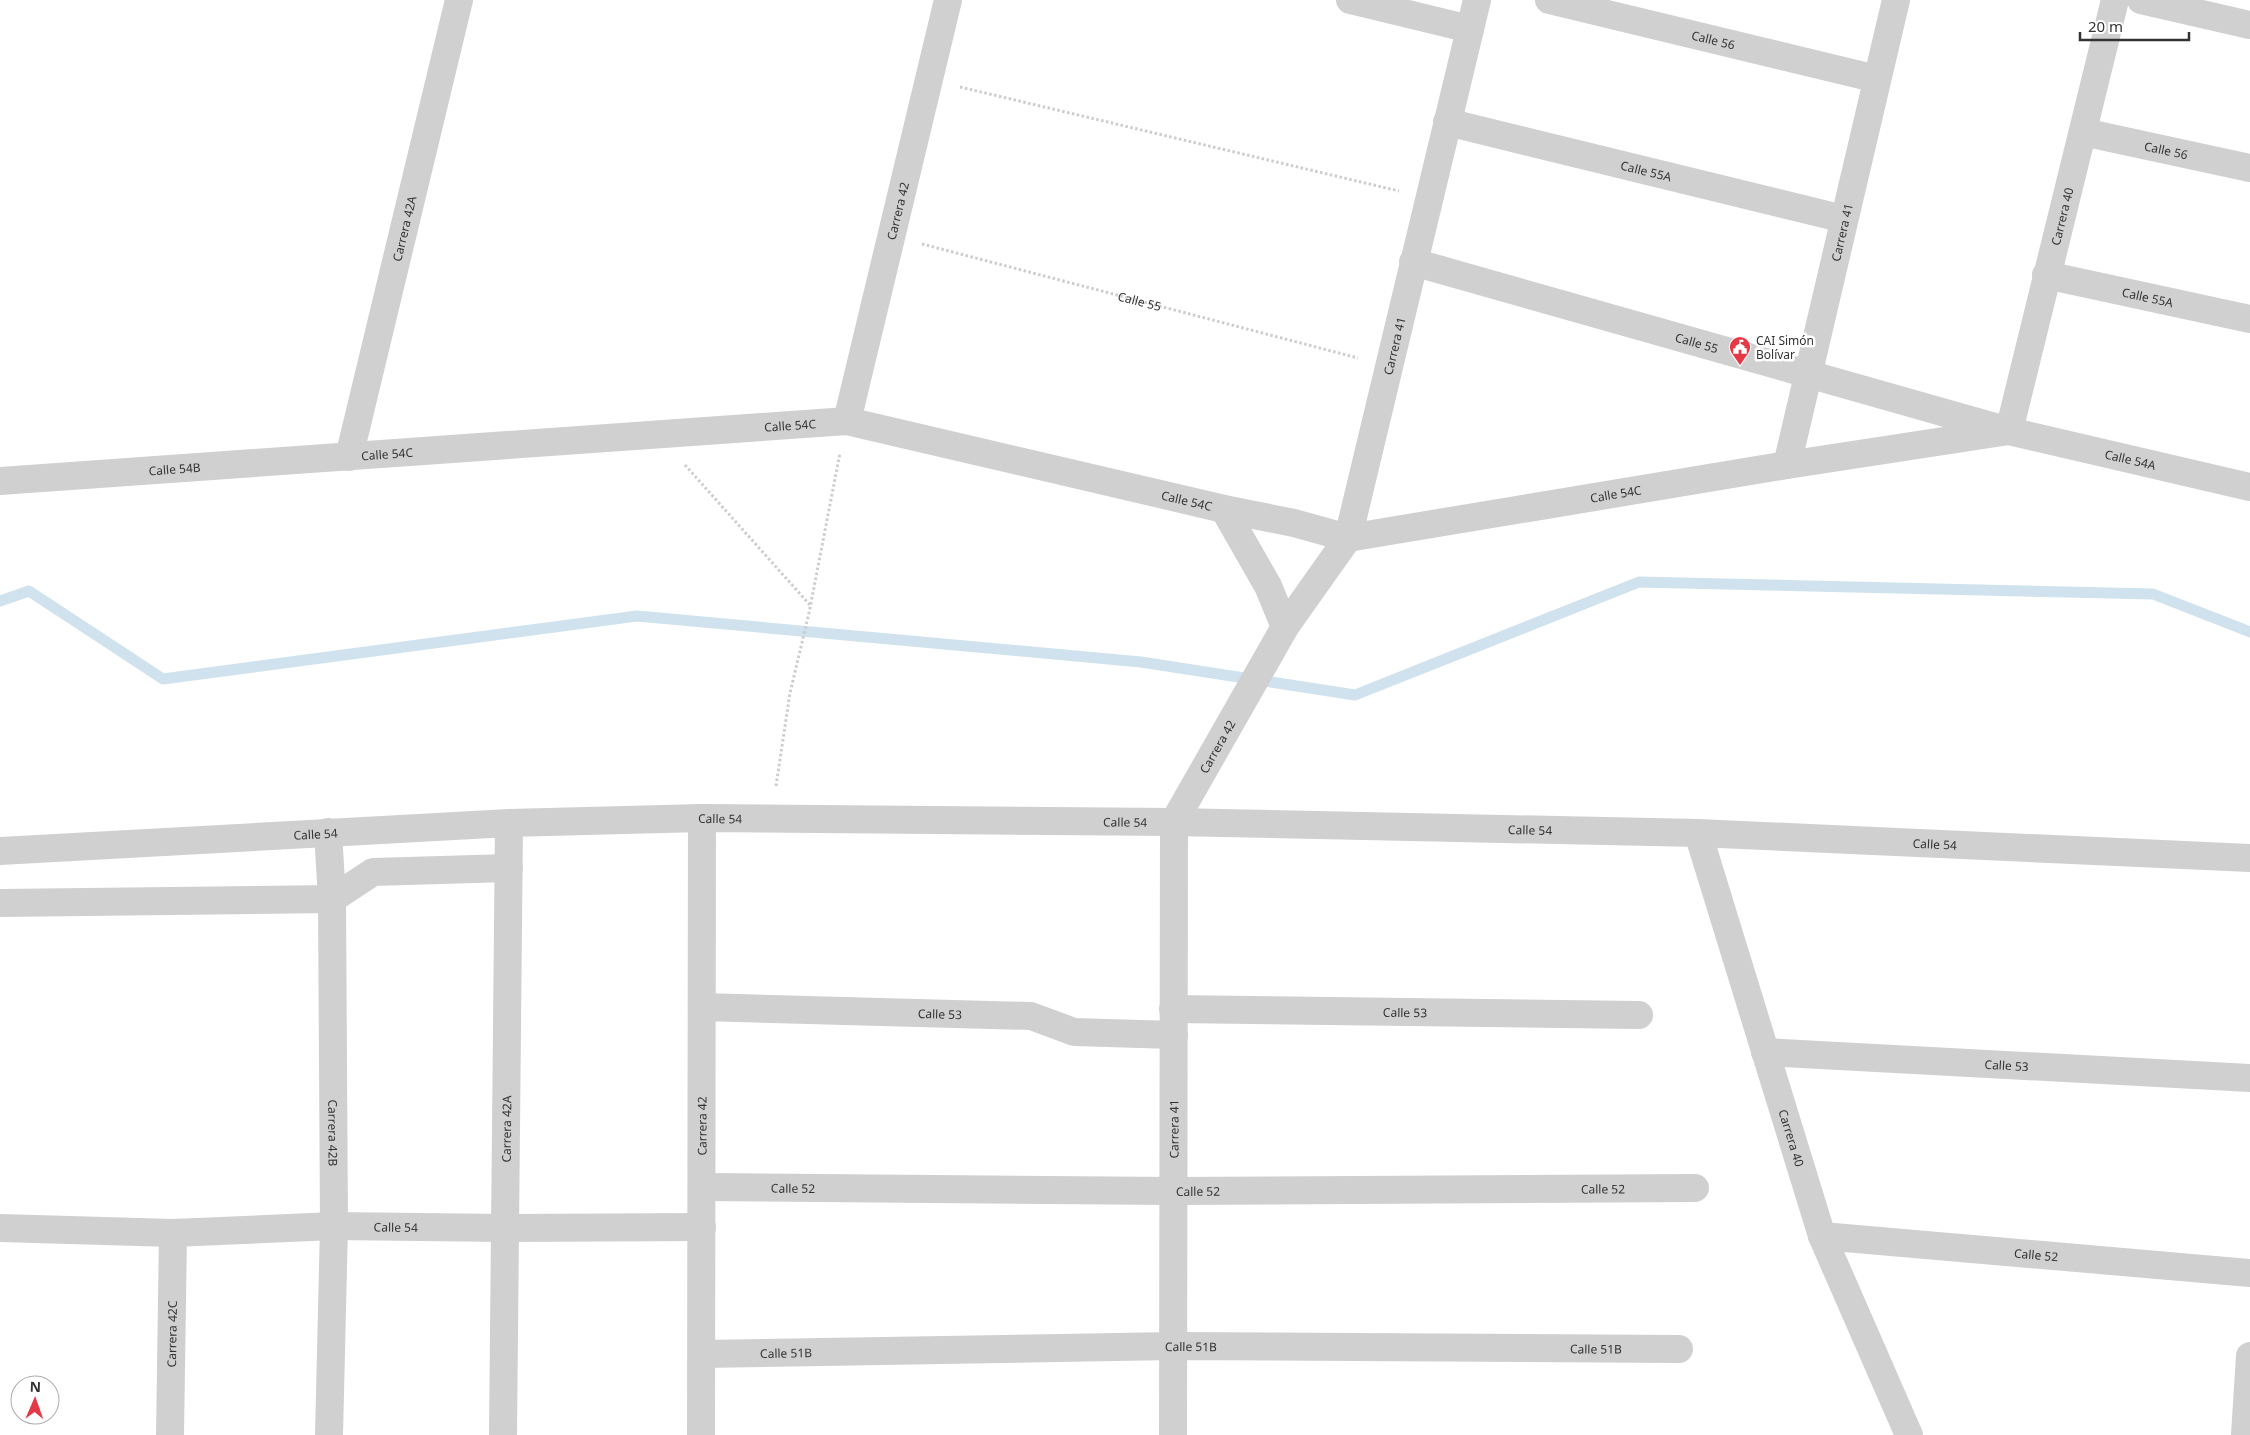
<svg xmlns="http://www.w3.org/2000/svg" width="2250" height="1435" font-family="'Noto Sans',sans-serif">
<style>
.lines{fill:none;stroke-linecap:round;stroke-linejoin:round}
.stream{stroke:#cfe2ee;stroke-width:11}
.path{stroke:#cdcdcd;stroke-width:3;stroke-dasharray:2.5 2.5;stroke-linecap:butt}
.minor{stroke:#d0d0d0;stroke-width:28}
.labels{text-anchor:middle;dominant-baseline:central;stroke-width:5;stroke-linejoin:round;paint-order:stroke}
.street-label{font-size:12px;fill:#333;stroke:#fff}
.poi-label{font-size:12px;fill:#333;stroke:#fff;text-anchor:start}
</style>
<rect width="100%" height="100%" fill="#fff"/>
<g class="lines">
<path class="stream" d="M 0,601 L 29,591 L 163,679 L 637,616 L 1141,662 L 1355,695 L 1639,582 L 2153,594 L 2250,632"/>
<g class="path">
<path d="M 960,87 L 1399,191"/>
<path id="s1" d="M 922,244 L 1358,358"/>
<path d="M 685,465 L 810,605"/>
<path d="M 776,786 L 790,693 L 809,613 L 840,453"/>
</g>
<g class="minor">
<path d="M 1350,0 L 1470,29"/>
<path id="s2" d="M 1549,0 L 1877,79"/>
<path d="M 2141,0 L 2250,25"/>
<path id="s3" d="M 1447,122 L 1844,219"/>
<path id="s4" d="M 2083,132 L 2250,168"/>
<path id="s5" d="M 1413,262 L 2009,431 L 2250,487"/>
<path id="s6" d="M 2046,275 L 2250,319"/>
<path id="s7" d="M 847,421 L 948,0"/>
<path id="s8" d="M 2009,431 L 2115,0"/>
<path id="s9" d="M 349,457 L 459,0"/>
<path id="s10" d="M 1787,465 L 1896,0"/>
<path id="s11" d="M 0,481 L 847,421 L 1224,509 L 1294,523 L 1348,538 L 1787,465 L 2009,431"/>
<path d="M 1224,509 L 1268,586 L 1285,627"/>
<path id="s12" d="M 328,832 L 332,899 L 334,1226 L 329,1435"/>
<path id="s13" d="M 1698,833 L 1822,1236 L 1909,1435"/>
<path id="s14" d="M 0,851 L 509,823 L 702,818 L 1174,822 L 1698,833 L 2250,858"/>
<path d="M 0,903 L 332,899 L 373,872 L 509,868"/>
<path id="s15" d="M 702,1007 L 1031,1016 L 1074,1032 L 1174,1035"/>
<path id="s16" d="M 1173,1009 L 1639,1015"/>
<path id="s17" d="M 1765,1052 L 2250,1078"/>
<path id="s18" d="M 702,1187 L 1173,1191 L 1695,1188"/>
<path id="s19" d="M 0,1228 L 173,1233 L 334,1226 L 505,1228 L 702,1227"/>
<path id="s20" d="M 1822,1236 L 2250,1273"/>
<path id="s21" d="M 702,1354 L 1173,1346 L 1679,1349"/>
<path id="s22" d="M 170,1435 L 173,1233"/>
<path id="s23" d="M 503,1435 L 509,823"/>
<path id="s24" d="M 701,1435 L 702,818"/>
<path id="s25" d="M 1173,1435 L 1174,822 L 1285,627 L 1348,538 L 1477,0"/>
<path d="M 2245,1435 L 2250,1356"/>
</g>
</g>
<defs>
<g id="civic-pin" transform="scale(1.125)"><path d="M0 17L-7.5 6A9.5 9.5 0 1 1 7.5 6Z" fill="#e63946" stroke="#fff"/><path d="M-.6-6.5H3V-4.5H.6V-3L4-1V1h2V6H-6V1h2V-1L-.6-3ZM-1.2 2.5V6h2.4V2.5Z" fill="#fff"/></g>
</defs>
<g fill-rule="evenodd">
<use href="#civic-pin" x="1740" y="347"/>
</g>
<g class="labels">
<g class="street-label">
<text stroke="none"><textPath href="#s2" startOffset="169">Calle 56</textPath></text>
<text stroke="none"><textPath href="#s4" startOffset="85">Calle 56</textPath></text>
<text stroke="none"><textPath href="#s3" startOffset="205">Calle 55A</textPath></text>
<text stroke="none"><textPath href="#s7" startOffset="216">Carrera 42</textPath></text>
<text stroke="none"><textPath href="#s8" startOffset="221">Carrera 40</textPath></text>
<text stroke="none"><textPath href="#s9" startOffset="235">Carrera 42A</textPath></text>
<text stroke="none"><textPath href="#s10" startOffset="239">Carrera 41</textPath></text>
<text stroke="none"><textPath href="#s6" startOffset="104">Calle 55A</textPath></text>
<text stroke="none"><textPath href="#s1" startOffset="225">Calle 55</textPath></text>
<text stroke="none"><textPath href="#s5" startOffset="295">Calle 55</textPath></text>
<text stroke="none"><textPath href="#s25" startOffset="1144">Carrera 41</textPath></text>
<text stroke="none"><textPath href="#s11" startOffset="792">Calle 54C</textPath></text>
<text stroke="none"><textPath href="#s11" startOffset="388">Calle 54C</textPath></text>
<text stroke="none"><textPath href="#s5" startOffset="744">Calle 54A</textPath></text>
<text stroke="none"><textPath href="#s11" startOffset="175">Calle 54B</textPath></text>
<text stroke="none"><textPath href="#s11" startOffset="1635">Calle 54C</textPath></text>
<text stroke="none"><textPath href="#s11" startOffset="1198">Calle 54C</textPath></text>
<text stroke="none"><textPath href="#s25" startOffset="700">Carrera 42</textPath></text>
<text stroke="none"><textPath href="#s14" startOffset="721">Calle 54</textPath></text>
<text stroke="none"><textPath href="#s14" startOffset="1126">Calle 54</textPath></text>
<text stroke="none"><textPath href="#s14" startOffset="1531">Calle 54</textPath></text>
<text stroke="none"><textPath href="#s14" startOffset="316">Calle 54</textPath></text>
<text stroke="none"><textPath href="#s14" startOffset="1936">Calle 54</textPath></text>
<text stroke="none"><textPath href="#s16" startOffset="232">Calle 53</textPath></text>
<text stroke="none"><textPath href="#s15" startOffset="238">Calle 53</textPath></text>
<text stroke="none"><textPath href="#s17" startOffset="242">Calle 53</textPath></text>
<text stroke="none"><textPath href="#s24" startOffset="309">Carrera 42</textPath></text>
<text stroke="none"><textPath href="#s23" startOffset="306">Carrera 42A</textPath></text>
<text stroke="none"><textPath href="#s25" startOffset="306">Carrera 41</textPath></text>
<text stroke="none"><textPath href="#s12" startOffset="301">Carrera 42B</textPath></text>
<text stroke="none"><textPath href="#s13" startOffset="319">Carrera 40</textPath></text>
<text stroke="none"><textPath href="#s18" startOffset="91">Calle 52</textPath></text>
<text stroke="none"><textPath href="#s18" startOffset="901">Calle 52</textPath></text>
<text stroke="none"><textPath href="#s18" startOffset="496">Calle 52</textPath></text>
<text stroke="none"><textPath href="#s19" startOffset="396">Calle 54</textPath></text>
<text stroke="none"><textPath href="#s20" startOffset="215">Calle 52</textPath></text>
<text stroke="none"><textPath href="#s22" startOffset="101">Carrera 42C</textPath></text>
<text stroke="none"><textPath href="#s21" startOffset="489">Calle 51B</textPath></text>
<text stroke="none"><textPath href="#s21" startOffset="894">Calle 51B</textPath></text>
<text stroke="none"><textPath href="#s21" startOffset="84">Calle 51B</textPath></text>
</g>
<g class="poi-label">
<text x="1756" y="340">CAI Simón<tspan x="1756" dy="14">Bolívar</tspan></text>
</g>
</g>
<g transform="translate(35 1400) rotate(2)"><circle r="24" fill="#ffffff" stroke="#adadad"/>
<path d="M0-4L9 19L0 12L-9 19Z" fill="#e63946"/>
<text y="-8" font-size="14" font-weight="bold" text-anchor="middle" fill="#333333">N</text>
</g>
<path d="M2080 32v8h109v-8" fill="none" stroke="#333333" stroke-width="2.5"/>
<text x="2088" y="32" font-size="15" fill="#333333" stroke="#ffffff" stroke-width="4" paint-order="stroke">20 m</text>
</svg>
